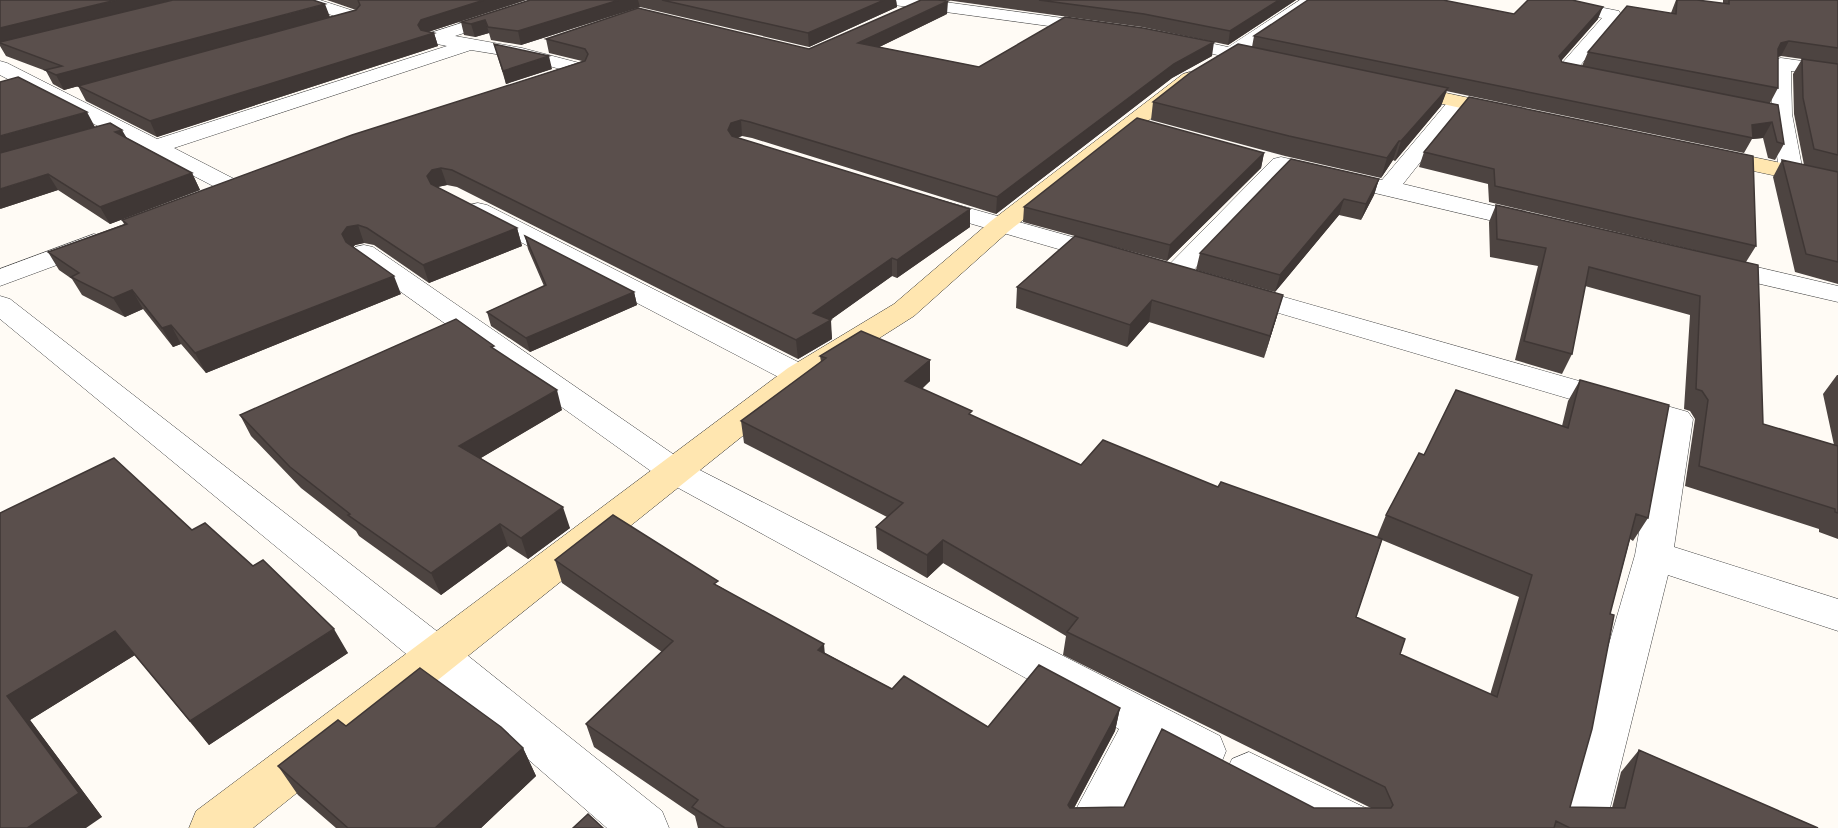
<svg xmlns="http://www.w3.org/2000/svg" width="1838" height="828" font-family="'Playfair Display',serif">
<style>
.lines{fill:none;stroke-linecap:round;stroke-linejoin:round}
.street-casing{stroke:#444;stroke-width:1}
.secondary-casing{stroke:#333;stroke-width:1}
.street{fill:#fff;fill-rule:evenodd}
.secondary{fill:#ffe6b0;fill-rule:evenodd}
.wall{fill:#4d4441;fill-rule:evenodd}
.shaded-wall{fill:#3f3735}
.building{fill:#5a4f4c;stroke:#3f3735;stroke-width:1.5}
</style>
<rect width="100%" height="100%" fill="#fffbf5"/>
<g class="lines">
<g class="street-casing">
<path id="street" d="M 296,0 L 320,0 L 360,13 L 362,17 L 360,21 L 323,31 L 317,30 L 314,26 L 317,22 L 337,17 L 298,3 Z
M 533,0 L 557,0 L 555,3 L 455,36 L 522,48 L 587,65 L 589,69 L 587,73 L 550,85 L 543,83 L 540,79 L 543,75 L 560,69 L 520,58 L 471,50 L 174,148 L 242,183 L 246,188 L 242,193 L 213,205 L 204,207 L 195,205 L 192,200 L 195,195 L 215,187 L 0,75 L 0,61 L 7,63 L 157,139 L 447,46 L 427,42 L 424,38 L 427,34 Z
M 886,0 L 930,0 L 1100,23 L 1106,24 L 1109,28 L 1106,32 L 1100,33 L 894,5 Z
M 1300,0 L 1319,0 L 1237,57 L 1231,58 L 1168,44 L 1162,43 L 1159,39 L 1162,35 L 1168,34 L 1228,47 Z
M 1531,0 L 1563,0 L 1619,11 L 1621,15 L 1619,19 L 1578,68 L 1607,74 L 1610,78 L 1607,82 C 1592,86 1573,79 1558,75 L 1555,71 L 1602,18 L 1533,3 Z
M 1781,58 L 1838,66 L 1838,78 L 1791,71 L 1792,114 L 1803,172 L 1799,177 L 1791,179 L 1783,177 L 1779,172 L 1772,114 L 1772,64 L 1774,60 Z
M 1458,96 L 1465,98 L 1468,102 L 1403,184 L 1544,218 L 1548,223 L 1544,228 L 1535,231 L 1286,172 L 1184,280 L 1174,282 L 1164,280 L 1160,274 L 1273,159 L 1281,157 L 1382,180 L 1451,98 Z
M 926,196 L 1119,250 L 1123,256 L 1119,262 L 1110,264 L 917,208 L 914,203 L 917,198 Z
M 478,203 L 487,205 L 810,368 L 815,375 L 810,382 L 799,384 L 788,382 L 469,215 L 466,210 L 469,205 Z
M 94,234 L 103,236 L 107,242 L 103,248 L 0,286 L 0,269 Z
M 364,245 L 373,247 L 686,463 L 1220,736 L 1226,751 L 1220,766 L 1203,772 L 1156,749 L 1117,828 L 1066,828 L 1119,729 L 662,479 L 355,259 L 351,253 L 355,247 Z
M 1714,257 L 1838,286 L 1838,302 L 1704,271 L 1701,265 L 1704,259 Z
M 1238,284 L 1688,412 L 1693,419 L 1674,547 L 1838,599 L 1838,631 L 1668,575 L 1605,828 L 1555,828 L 1635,555 L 1658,425 L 1228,298 L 1224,292 L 1228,286 Z
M 0,296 L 10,299 L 452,643 L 662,811 L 669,828 L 607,828 L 422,667 L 0,319 Z
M 1249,752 L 1372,811 L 1379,828 L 1305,828 L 1232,789 L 1225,774 L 1232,759 Z"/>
</g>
<g class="secondary-casing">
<path id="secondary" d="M 1190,72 L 1197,74 L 1200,78 L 1197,82 L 1009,231 L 914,316 L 810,382 L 253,828 L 189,828 L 196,811 L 788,368 L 894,304 L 991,221 L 1183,74 Z
M 1399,83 L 1507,106 L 1514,108 L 1517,112 L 1514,116 L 1507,118 L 1392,93 L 1389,89 L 1392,85 Z
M 1710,148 L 1838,175 L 1838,189 L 1702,160 L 1699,155 L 1702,150 Z"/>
</g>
<use href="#street" class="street"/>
<use href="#secondary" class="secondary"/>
</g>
<path class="wall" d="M 0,0 L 330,17 L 64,90 L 53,84 L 46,71 L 6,56 L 0,46 Z
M 327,0 L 526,0 L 428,32 L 434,33 L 438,46 L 157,137 L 86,101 L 78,86 L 356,10 Z
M 530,0 L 896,0 L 897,7 L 809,47 L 640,7 L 521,45 L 491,40 L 489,33 L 475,37 L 464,35 L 461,22 Z
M 946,0 L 1296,0 L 1228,45 L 1142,27 Z
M 1676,0 L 1697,0 L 1723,4 L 1723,0 L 1838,0 L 1838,284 L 1795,272 L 1773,177 L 1782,160 L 1804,165 L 1794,114 L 1793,74 L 1802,59 L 1781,56 L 1778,57 L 1778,88 L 1770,103 L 1778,105 L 1784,144 L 1775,160 L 1768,158 L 1763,138 L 1752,139 L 1744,153 L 1446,91 L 1441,106 L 1395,161 L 1393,160 L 1381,178 L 1285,156 L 1151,120 L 1153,102 L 1252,47 L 1254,36 L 1514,14 L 1598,19 L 1561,61 L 1562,62 L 1582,66 L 1588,52 L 1671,13 Z
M 947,14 L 879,47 L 979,67 L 1212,56 L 1172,78 L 996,214 L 752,138 L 742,136 L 737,138 L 970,227 L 897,278 L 892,276 L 830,320 L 832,339 L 798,359 L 457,187 L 447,185 L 437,187 L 517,228 L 522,246 L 429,283 L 374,245 L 364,243 L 355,245 L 353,247 L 401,294 L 206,373 L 181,344 L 173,347 L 143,309 L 125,317 L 82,295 L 72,279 L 59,270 L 48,252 L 124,224 L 122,220 L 582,61 L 549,53 L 546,39 L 809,49 Z
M 494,44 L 552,69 L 506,84 Z
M 1469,97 L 1756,246 L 1746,262 L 1763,424 L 1834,445 L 1823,394 L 1837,375 L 1838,375 L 1838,539 L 1819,532 L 1819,529 L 1685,486 L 1695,419 L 1690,411 L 1684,409 L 1690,315 L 1585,286 L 1572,354 L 1562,374 L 1515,360 L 1538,266 L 1490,257 L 1489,222 L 1496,205 L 1727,258 L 1489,202 L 1488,184 L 1419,167 L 1424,152 Z
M 95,127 L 127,138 L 192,173 L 200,190 L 110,224 L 58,190 L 0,209 Z
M 1264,153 L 1261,168 L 1167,261 L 1092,241 L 1277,316 L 1264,358 L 1149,322 L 1127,347 L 1016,308 L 1017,287 L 1075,236 L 1023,222 L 1024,207 Z
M 1379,179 L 1374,195 L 1361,220 L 1339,215 L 1275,292 L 1196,270 L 1200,253 Z
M 525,236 L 634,292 L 637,305 L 530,352 L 491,326 L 487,312 L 544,286 L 528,249 Z
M 495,350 L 562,410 L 481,458 L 570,528 L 528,559 L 508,546 L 441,595 L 359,536 L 356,531 L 301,488 L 251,436 L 240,415 Z
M 820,356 L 930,360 L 930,381 L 922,389 L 972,416 L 1081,465 L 1218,487 L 1377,537 L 1386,515 L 1424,455 L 1562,426 L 1568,401 L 1580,380 L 1648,518 L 1633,541 L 1630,539 L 1610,614 L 1570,807 L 1612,808 L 1621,772 L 1639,750 L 1818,828 L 698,828 L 695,816 L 594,747 L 586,724 L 662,652 L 562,583 L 555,560 L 719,586 L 825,653 L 892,689 L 988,727 L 1120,708 L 1115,731 L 1074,808 L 1371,808 L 1063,655 L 1066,636 L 943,563 L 927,578 L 877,549 L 876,527 L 887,517 L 744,443 L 741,421 L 821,362 ZM 1382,540 L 1519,597 L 1490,695 L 1400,654 L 1356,617 Z
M 0,513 L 192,530 L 348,653 L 209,745 L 135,655 L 30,720 L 102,817 L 0,828 Z
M 346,726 L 523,748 L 536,776 L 481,828 L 336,828 L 298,795 L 278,766 Z"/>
<path class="shaded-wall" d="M 116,0 L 173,0 L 0,43 L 0,28 Z
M 484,0 L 526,0 L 425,33 L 434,33 L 438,46 L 157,137 L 150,121 L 418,25 L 421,20 Z
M 619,0 L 638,0 L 640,7 L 521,45 L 518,31 Z
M 884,0 L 896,0 L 897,7 L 809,47 L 808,33 Z
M 1279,0 L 1296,0 L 1228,45 L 1230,31 Z
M 948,1 L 947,14 L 859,57 L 858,43 Z
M 325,4 L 330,17 L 64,90 L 56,75 Z
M 1603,7 L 1598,19 L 1553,70 L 1559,56 Z
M 485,20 L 489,33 L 475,37 L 471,24 Z
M 1789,41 L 1781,56 L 1773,58 L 1781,43 Z
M 1214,42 L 1212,56 L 1172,78 L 996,214 L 997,197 L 1174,64 Z
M 549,56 L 552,69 L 506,84 L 503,71 Z
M 1448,88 L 1441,106 L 1395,161 L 1401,141 Z
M 87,112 L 95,127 L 0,155 L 0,136 Z
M 741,120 L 742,136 L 733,139 L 728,130 L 731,123 Z
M 1772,122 L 1763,138 L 1752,139 L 1752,125 Z
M 122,130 L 131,145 L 115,132 Z
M 1399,141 L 1393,160 L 1381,178 L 1387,158 Z
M 1264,153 L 1261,168 L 1167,261 L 1170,245 Z
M 441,168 L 447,185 L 438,187 L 433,193 L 427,176 L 432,170 Z
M 192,173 L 200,190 L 110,224 L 100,207 Z
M 48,174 L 58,190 L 0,209 L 0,189 Z
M 1379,179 L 1374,195 L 1361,220 L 1366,204 Z
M 1344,199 L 1339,215 L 1275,292 L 1280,275 Z
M 970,209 L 970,227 L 897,278 L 897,260 Z
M 358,225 L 364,243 L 355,245 L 349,252 L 342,234 L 347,227 Z
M 517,228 L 522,246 L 429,283 L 423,265 Z
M 892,258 L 892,276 L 829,321 L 831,320 L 832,339 L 798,359 L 796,340 L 813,313 Z
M 394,276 L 401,294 L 206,373 L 195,353 Z
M 132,290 L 143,309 L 125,317 L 113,298 Z
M 634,292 L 637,305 L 530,352 L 526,338 Z
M 1283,295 L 1277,316 L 1264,358 L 1270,336 Z
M 1152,300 L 1149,322 L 1127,347 L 1130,325 Z
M 171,325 L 181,344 L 173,347 L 162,328 Z
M 930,360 L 930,381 L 905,403 L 905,381 Z
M 557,390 L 562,410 L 467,466 L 459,446 Z
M 563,507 L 570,528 L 528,559 L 521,538 Z
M 500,524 L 508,546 L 441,595 L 431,573 Z
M 943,540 L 943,563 L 927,578 L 927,555 Z
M 334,629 L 348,653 L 209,745 L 190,721 Z
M 115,631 L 135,655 L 30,720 L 102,817 L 86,828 L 27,828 L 7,696 Z
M 824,644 L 826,667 L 818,650 Z
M 1120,708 L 1115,731 L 1064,827 L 1068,805 Z
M 523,748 L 536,776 L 481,828 L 435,828 Z"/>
<path class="building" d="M 0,0 L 116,0 L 0,28 Z
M 173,0 L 313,0 L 325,4 L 56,75 L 45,70 L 62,66 L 0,43 L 0,42 Z
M 358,0 L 484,0 L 421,20 L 418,25 L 421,30 L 434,33 L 150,121 L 78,86 L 356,10 L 360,5 Z
M 530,0 L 619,0 L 518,31 L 488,27 L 485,20 L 471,24 L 461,22 Z
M 662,0 L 884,0 L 808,33 Z
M 921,0 L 937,0 L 948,1 L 858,43 L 979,67 L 1065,17 L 1143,28 L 1214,42 L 1174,64 L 997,197 L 750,122 L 741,120 L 731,123 L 728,130 L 732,136 L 970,209 L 897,260 L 892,258 L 813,313 L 831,320 L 796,340 L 452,170 L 441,168 L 432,170 L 427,176 L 431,184 L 517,228 L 423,265 L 367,228 L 358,225 L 347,227 L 342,234 L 346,242 L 394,276 L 195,353 L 171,325 L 162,328 L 132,290 L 113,298 L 71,277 L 79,273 L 48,252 L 127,224 L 122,220 L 352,135 L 585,61 L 588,54 L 585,49 L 546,39 L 638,8 L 809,49 Z
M 1039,0 L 1279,0 L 1230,31 L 1144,14 Z
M 1308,0 L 1443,0 L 1514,14 L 1528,0 L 1572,0 L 1603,7 L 1559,56 L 1562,62 L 1778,105 L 1784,144 L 1777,142 L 1772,122 L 1752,125 L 1753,138 L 1254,36 Z
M 1677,0 L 1697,0 L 1729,4 L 1729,0 L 1838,0 L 1838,48 L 1789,41 L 1781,43 L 1778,49 L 1778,88 L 1588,52 L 1627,6 L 1676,14 Z
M 494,44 L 549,56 L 503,71 Z
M 1238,44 L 1448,88 L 1401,141 L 1399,141 L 1387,158 L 1289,136 L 1153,102 L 1191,72 Z
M 1802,59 L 1838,64 L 1838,155 L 1814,149 L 1803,98 Z
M 18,77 L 87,112 L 0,136 L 0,82 Z
M 1469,97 L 1753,156 L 1756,246 L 1495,186 L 1494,169 L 1424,152 Z
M 1137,118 L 1264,153 L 1170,245 L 1024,207 Z
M 110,123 L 122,130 L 115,132 L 192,173 L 100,207 L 48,174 L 0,189 L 0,153 Z
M 1291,159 L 1379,179 L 1366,204 L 1344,199 L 1280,275 L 1200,253 Z
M 1782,160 L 1838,172 L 1838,262 L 1806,254 Z
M 1496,205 L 1758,265 L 1763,424 L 1838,446 L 1838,513 L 1835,512 L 1835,509 L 1699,466 L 1708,400 L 1702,391 L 1696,389 L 1700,296 L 1589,267 L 1572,354 L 1524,341 L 1546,248 L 1497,239 Z
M 525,236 L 634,292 L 526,338 L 487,312 L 546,285 Z
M 1075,236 L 1283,295 L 1270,336 L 1152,300 L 1130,325 L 1017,287 Z
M 456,319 L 494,346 L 491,347 L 557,390 L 459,446 L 563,507 L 521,538 L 500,524 L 431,573 L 348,515 L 350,514 L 290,467 L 240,415 Z
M 861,331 L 930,360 L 905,381 L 972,411 L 969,414 L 1081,465 L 1103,440 L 1218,487 L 1221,482 L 1382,539 L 1356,617 L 1405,639 L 1400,654 L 1497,697 L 1532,575 L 1386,515 L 1419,453 L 1424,455 L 1456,390 L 1568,428 L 1580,380 L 1669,405 L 1648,518 L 1636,514 L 1610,614 L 1614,615 L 1592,729 L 1570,807 L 1625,808 L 1639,750 L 1818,828 L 1570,828 L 1556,821 L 1554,828 L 725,828 L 692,807 L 698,800 L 586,724 L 673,641 L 555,560 L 613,515 L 718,581 L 714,584 L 824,644 L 818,650 L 892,689 L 904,676 L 988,727 L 1039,665 L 1120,708 L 1068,805 L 1070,808 L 1124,807 L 1162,729 L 1314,808 L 1391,808 L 1393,805 L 1385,787 L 1067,632 L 1078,618 L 943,540 L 927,555 L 876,527 L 903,503 L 741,421 L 826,358 L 820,356 Z
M 114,458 L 192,530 L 205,523 L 253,566 L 263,560 L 334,629 L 190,721 L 115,631 L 7,696 L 79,793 L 27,828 L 0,828 L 0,513 Z
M 420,668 L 501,727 L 523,748 L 435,828 L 348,828 L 278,766 L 338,720 L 346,726 Z
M 588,814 L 603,828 L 573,828 Z"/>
</svg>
